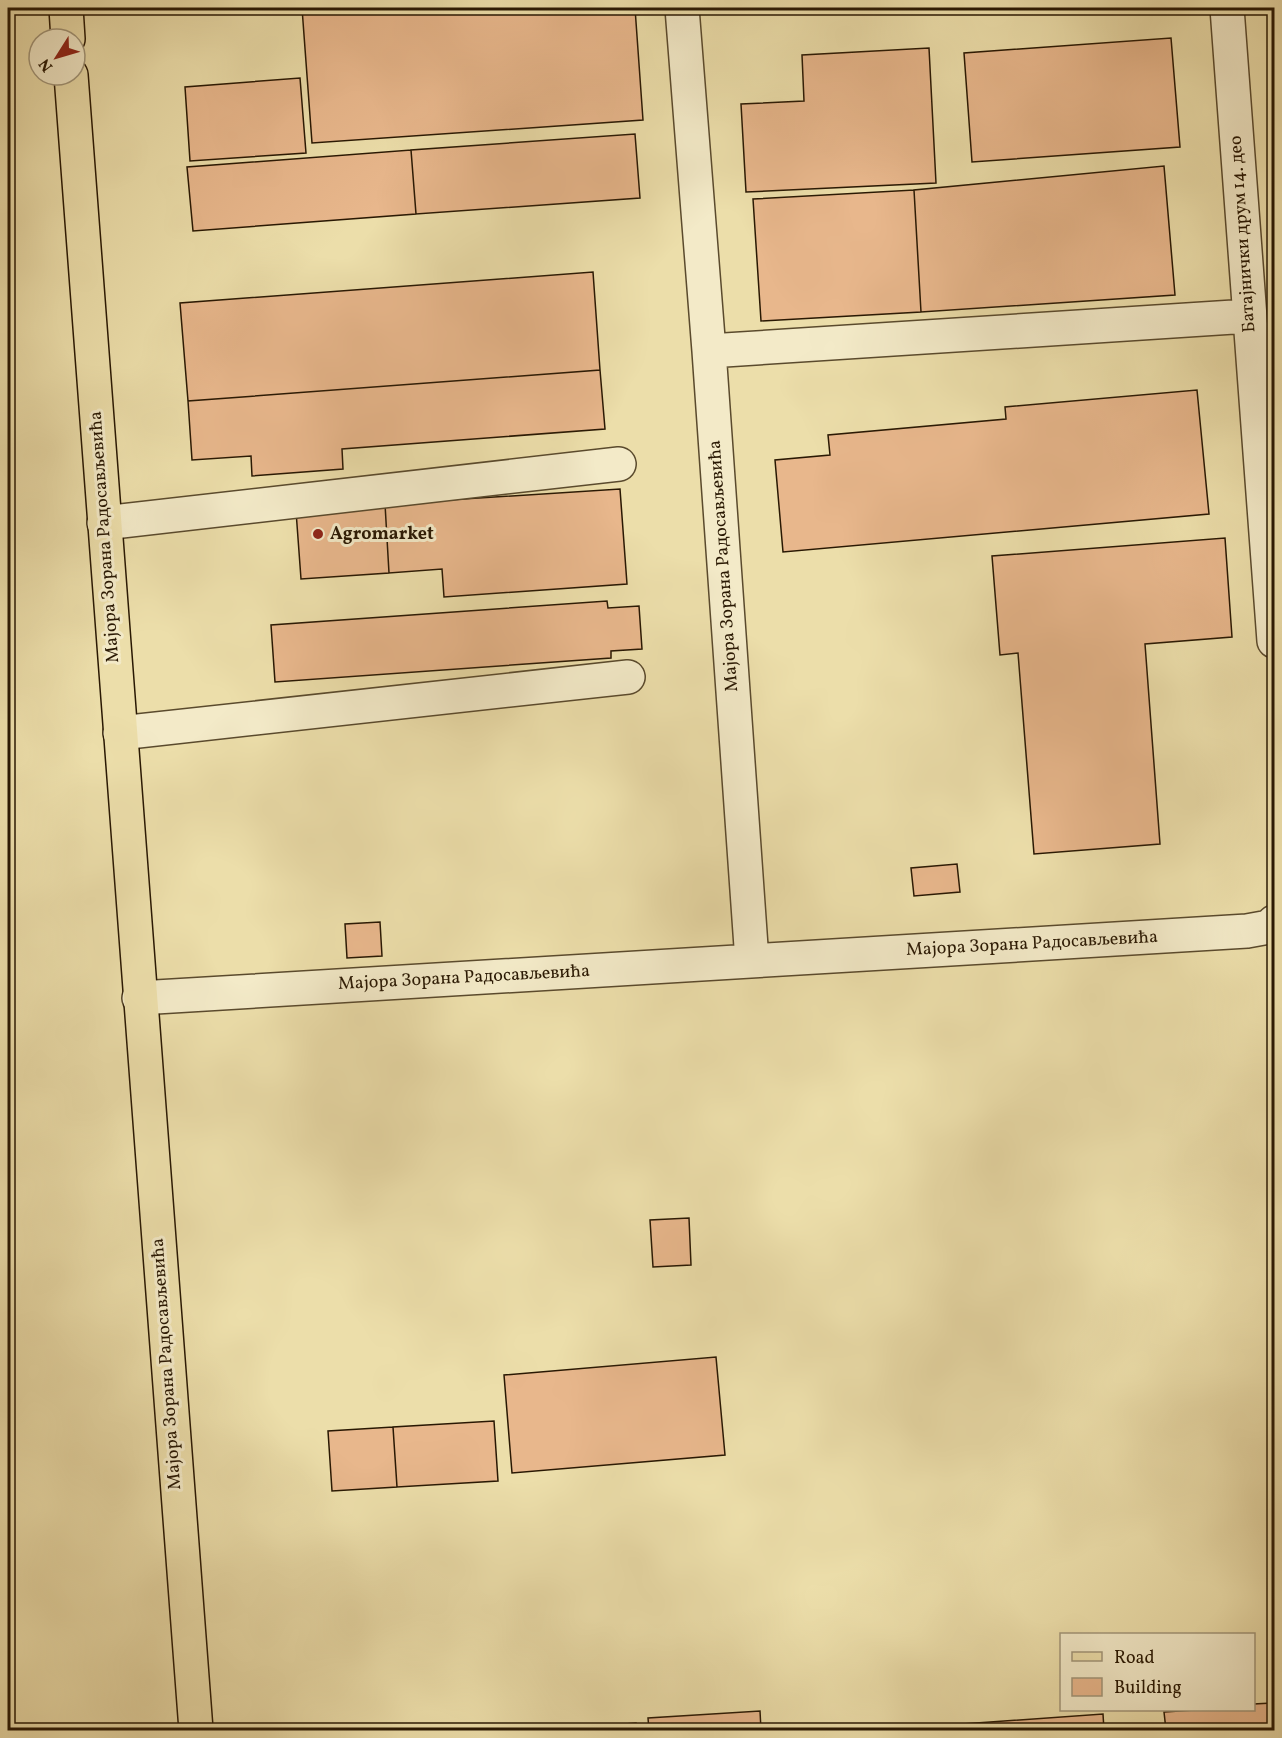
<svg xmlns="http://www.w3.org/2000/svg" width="1282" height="1738" font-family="Vollkorn,serif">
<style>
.building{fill:#e8b78c;stroke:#291803;stroke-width:1.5}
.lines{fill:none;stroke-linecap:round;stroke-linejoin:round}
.minor-casing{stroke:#5a4a2d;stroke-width:36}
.major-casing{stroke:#291803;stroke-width:36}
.minor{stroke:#f3eac8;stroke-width:33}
.major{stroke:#ecdeaa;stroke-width:33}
.poi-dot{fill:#8f2418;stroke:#f3eac8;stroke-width:2}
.labels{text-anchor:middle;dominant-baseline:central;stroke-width:6;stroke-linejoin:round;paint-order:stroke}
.street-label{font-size:18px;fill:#291803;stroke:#f3eac8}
.poi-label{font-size:18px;font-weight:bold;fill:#291803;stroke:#f3eac8;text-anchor:start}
</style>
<rect width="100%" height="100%" fill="#ecdeaa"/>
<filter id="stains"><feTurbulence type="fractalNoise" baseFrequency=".00333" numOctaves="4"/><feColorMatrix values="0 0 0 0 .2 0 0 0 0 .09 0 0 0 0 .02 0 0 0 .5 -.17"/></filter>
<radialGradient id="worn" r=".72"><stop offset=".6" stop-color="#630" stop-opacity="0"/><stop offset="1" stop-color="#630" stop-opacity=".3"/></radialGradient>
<path class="building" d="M 302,8 L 635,8 L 643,120 L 312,143 Z
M 1171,38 L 1180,147 L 972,162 L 964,53 Z
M 929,48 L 936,183 L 746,192 L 741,104 L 804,101 L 802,55 Z
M 300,78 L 306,153 L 190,161 L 185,87 Z
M 635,134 L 640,198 L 416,214 L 411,150 Z
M 411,150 L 416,214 L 193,231 L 187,167 Z
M 1164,166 L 1175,295 L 921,312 L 914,190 Z
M 914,190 L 921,312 L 761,321 L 753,199 Z
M 593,272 L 600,370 L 188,401 L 180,303 Z
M 600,370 L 605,429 L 342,449 L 343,469 L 252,476 L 251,456 L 192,460 L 188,401 Z
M 1197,390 L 1209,514 L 783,552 L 775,460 L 830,455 L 828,435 L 1006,419 L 1005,407 Z
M 620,489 L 627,584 L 444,597 L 442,569 L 389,573 L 385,504 Z
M 385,504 L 389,573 L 301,579 L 296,511 Z
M 1225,538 L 1232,637 L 1145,644 L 1160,844 L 1034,854 L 1018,653 L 1000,655 L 992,556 Z
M 607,601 L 608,608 L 639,606 L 642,649 L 611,651 L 611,658 L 275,682 L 271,625 Z
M 957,864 L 960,892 L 914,896 L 911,868 Z
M 380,922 L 382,956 L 347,958 L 345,924 Z
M 689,1218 L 691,1265 L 653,1267 L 650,1220 Z
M 716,1357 L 725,1455 L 512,1473 L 504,1375 Z
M 494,1421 L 498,1481 L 397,1487 L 393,1427 Z
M 393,1427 L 397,1487 L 332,1491 L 328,1431 Z
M 1274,1703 L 1274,1730 L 1166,1730 L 1164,1712 L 1195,1710 L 1254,1710 L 1254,1704 Z
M 760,1711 L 761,1730 L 649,1730 L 648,1718 Z
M 1103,1714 L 1104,1730 L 878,1730 Z
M 636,1723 L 637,1730 L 549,1730 Z"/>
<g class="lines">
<g class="minor-casing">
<path id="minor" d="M 682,8 L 709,351 L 752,961
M 1227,8 L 1274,641
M 709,351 L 1249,316
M 104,523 L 619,464
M 120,733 L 628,677
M 139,998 L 1247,931 L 1269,927 L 1274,922"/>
</g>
<g class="major-casing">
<path id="major" d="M 66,8 L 68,39
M 71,75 L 196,1730"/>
</g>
<use href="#minor" class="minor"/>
<use href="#major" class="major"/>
</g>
<circle class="poi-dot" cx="318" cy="534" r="6"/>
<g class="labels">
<g class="street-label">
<text transform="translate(1243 234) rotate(-94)">Батајнички друм 14. део</text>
<text transform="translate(105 537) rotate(-94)">Мајора Зорана Радосављевића</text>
<text transform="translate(724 566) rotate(-94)">Мајора Зорана Радосављевића</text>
<text transform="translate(1032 944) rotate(-3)">Мајора Зорана Радосављевића</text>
<text transform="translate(464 978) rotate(-3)">Мајора Зорана Радосављевића</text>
<text transform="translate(167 1364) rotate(-94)">Мајора Зорана Радосављевића</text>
</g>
<g class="poi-label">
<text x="330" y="534">Agromarket</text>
</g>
</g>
<rect width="1282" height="1738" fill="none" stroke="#ecdeaa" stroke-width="30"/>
<rect x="9" y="9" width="1264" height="1720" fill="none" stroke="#291803" stroke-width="3"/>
<rect x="15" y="15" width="1252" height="1708" fill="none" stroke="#291803" stroke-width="1.5"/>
<rect x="1060" y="1633" width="195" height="78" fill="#f3eac8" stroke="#a29679" stroke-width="1.5"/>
<rect x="1072" y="1652" width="30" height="9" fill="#ecdeaa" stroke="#a29679" stroke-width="1.5"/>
<text x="1114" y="1663" font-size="18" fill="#291803">Road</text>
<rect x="1072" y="1678" width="30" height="18" fill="#e8b78c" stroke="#a29679" stroke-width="1.5"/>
<text x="1114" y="1693" font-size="18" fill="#291803">Building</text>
<g transform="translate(57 57) rotate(233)"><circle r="28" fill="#f3eac8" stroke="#a29679" stroke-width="1.5"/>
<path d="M0-4.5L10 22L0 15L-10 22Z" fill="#8f2418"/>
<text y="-9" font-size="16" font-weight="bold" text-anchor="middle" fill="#291803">N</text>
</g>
<rect width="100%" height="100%" filter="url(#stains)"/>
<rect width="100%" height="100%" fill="url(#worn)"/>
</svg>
